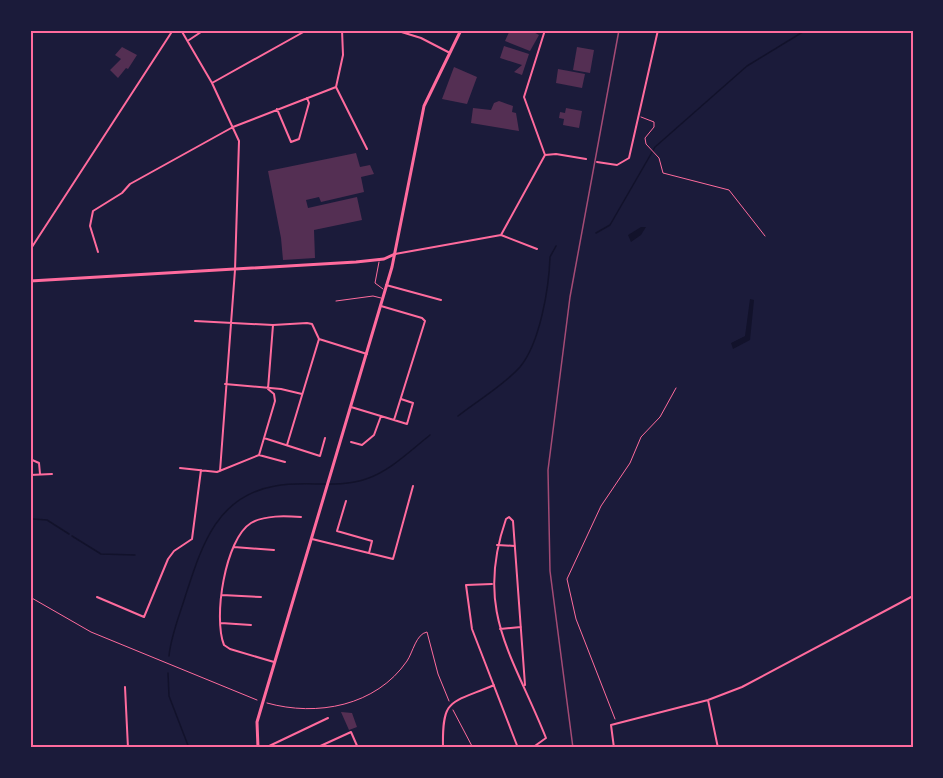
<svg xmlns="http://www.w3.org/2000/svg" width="943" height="778" font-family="'Crimson Pro',serif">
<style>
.water{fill:#12122b}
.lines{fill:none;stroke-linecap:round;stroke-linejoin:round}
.stream{stroke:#12122b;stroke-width:1.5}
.building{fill:#542f53}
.path{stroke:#ff6b9d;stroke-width:1}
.service{stroke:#ff6b9d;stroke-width:1}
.minor{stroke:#ff6b9d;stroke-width:2}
.tertiary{stroke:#ff6b9d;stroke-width:3}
.secondary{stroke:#ff6b9d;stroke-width:3}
.rail{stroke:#a44b75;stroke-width:1.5}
.neatline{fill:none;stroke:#ff6b9d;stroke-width:2}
</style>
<rect width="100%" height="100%" fill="#1b1b3a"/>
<path class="water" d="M 641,227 L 646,227 L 641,235 L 631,242 L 628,235 Z
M 750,299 L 754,300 L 750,340 L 733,349 L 731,343 L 745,336 Z"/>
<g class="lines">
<path class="stream" d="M 596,233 L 610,225 L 655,147 L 747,66 L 806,30
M 458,416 C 478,400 503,386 520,367 C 540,343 549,288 550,257 L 556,246
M 33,519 L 47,520 L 69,534
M 72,536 L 101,554 L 135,555
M 169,656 C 171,635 180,614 186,594 C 202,545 217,496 275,486 C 305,480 337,489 366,479 C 390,471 410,451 430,435
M 168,673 L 169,696 L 189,748"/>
</g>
<path class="building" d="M 510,30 L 530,30 L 539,35 L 530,51 L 505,41 Z
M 504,46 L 529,54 L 522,75 L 514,72 L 522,65 L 500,58 Z
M 122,47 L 137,55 L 128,69 L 126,68 L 118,78 L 110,70 L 121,59 L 115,55 Z
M 577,47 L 594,50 L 590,73 L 573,70 Z
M 454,67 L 477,77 L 467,104 L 442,99 Z
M 558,69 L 585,74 L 582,88 L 556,83 Z
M 499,101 L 513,106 L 512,112 L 516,113 L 519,131 L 471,123 L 473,108 L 491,110 L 494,103 Z
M 566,108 L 582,111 L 579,128 L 563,125 L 564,119 L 559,118 L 560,112 L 565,113 Z
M 356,153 L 360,167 L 370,165 L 374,174 L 361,177 L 364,192 L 321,202 L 319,197 L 306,200 L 308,208 L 357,197 L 362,220 L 314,230 L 315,258 L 283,260 L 281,238 L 268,171 Z
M 341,712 L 352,713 L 357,727 L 349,730 Z"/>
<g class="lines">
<path class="path" d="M 30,597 L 91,632 L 257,700
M 267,703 C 317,717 376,706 407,661 C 413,652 416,634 427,632 L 438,674 L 449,701
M 453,710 L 473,748
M 615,719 L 576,619 L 567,579 L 601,506 L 630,463 L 641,437 L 660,417 L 676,388"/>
<path class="service" d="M 641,117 L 654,122 L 654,127 L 645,138 L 646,144 L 659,158 L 663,173 L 729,190 L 765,236
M 379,262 L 375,283 L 383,289
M 336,301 L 373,296 L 381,298"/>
<path class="minor" d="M 181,30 L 212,83 L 239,141 L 235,270 L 220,471
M 342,30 L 343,55 L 336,87 L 367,149
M 395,30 L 421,38 L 450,53
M 545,30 L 524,97 L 545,155
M 189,40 L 204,30
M 212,83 L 307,30
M 277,109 L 291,142 L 299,139 L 309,103 L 307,98
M 545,155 L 556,154 L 586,159
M 597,162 L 617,165 L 629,158 L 658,30
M 501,235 L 537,249
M 30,250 L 173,30
M 98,252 L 90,226 L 93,211 L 122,193 L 130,184 L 233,127 L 336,87
M 395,254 L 501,235 L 545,155
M 386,285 L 441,300
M 195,321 L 273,325 L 307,323 L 312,324 L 319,339
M 319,339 L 367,354
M 225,384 L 281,389 L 302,394
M 351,407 L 394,420 L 425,321 L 422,318 L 381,306
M 394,420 L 407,424 L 413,403 L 401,399
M 264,438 L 320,456 L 325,438
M 351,442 L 362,445 L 374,435 L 381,416
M 287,445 L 319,339
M 259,455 L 275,401 L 274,394 L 268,389 L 273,325
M 30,459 L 39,463 L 40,474
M 180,468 L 217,472 L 259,455 L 285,462
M 30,475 L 52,474
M 346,501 L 337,531 L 372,541 L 369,553
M 312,539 L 393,559 L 413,486
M 497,545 L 515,546
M 234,547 L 274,550
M 492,584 L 466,585 L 472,629 L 518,748
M 222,595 L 261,597
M 97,597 L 144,617 L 168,559 L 174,551 L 192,539 L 201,470
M 221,623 L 251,625
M 500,629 L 521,627
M 274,662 L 230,649 L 224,645 C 213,618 225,539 251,523 C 265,515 285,516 301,517
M 525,685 L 513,521 L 509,517 L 506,519 C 474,611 513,655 546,738 L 532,748
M 125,687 L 128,748
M 708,700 L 718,748
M 265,748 L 328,718
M 316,748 L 351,732 L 358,748
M 443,748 C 442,697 450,704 494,685
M 614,748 L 611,725 L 708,700 L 742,687 L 913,596"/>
<path class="tertiary" d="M 30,281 L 356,262 L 384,259 L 395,254"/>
<path class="secondary" d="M 258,748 L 257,722 L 262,705 L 392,267 L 424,106 L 461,30"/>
<path class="rail" d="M 573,748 L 550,571 L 548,470 L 570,297 L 619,30"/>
</g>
<rect width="943" height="778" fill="none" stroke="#1b1b3a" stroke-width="63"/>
<rect x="32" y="32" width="880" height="714" class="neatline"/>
</svg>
